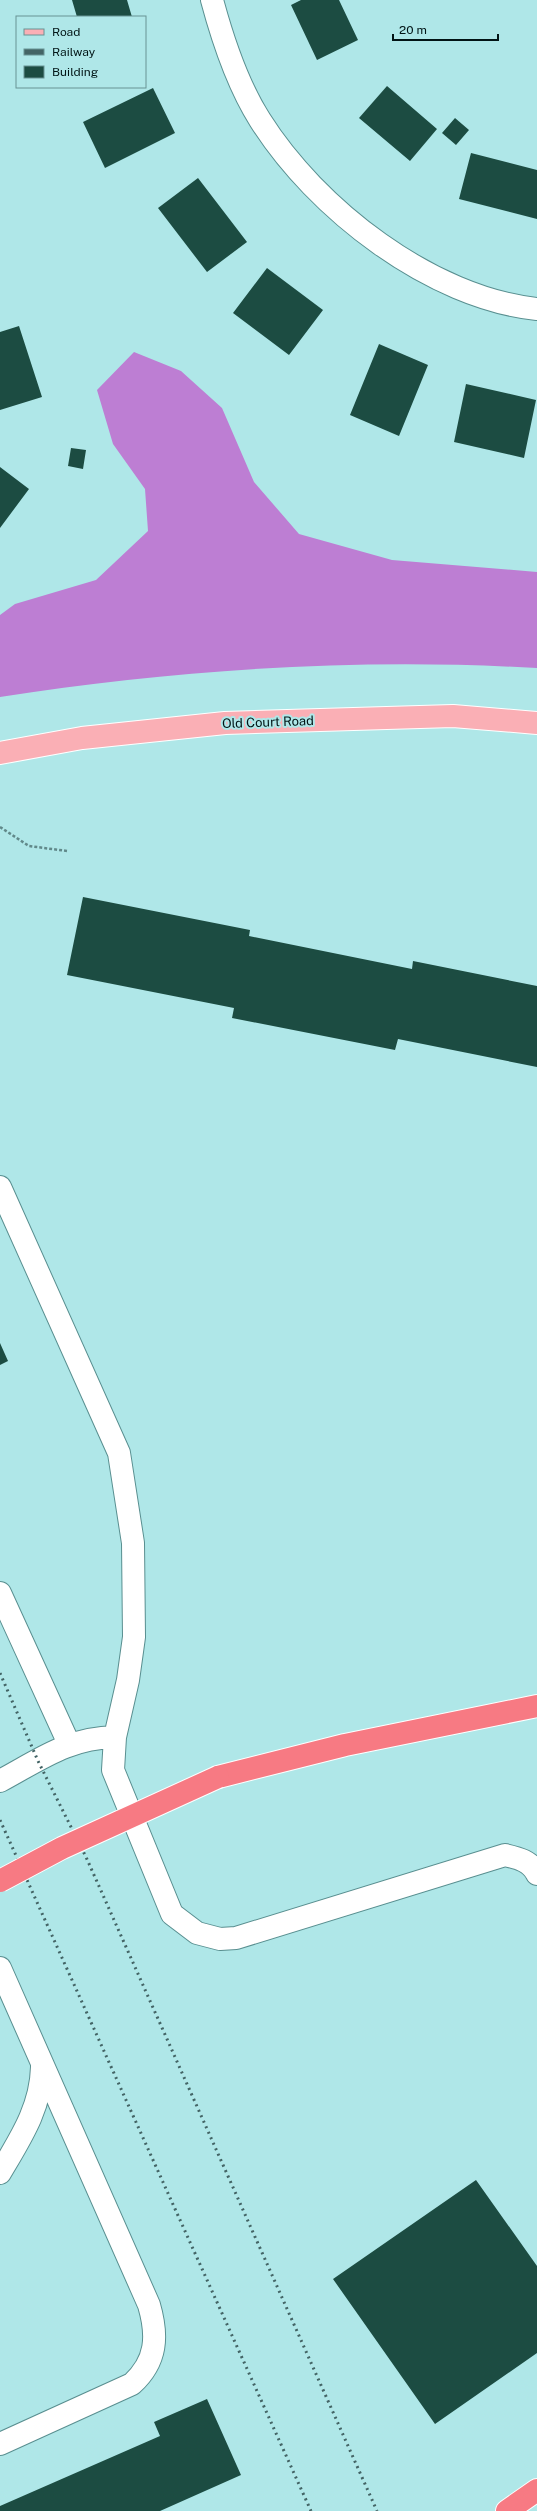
<svg xmlns="http://www.w3.org/2000/svg" width="537" height="2511" font-family="'Public Sans',sans-serif">
<style>
.forest{fill:#bd7ed3}
.building{fill:#1c4c42}
.lines{fill:none;stroke-linecap:round;stroke-linejoin:round}
.minor-casing{stroke:#598f90;stroke-width:24}
.major-casing{stroke:#fff;stroke-width:24}
.highway-casing{stroke:#fff;stroke-width:24}
.path{stroke:#61898a;stroke-width:2.5;stroke-dasharray:3 2;stroke-linecap:butt}
.minor{stroke:#fff;stroke-width:22}
.major{stroke:#faafb5;stroke-width:22}
.highway{stroke:#f77a83;stroke-width:22}
.rail{stroke:#436465;stroke-width:3;stroke-dasharray:2 4;stroke-linecap:butt}
.highway-bridge-casing{stroke:#fff;stroke-width:24;stroke-linecap:butt}
.highway-bridge{stroke:#f77a83;stroke-width:22}
.labels{text-anchor:middle;dominant-baseline:central;stroke-width:4;stroke-linejoin:round;paint-order:stroke}
.street-label{font-size:13px;fill:#011415;stroke:#afe7e8}
</style>
<rect width="100%" height="100%" fill="#afe7e8"/>
<path class="forest" d="M 134,352 L 181,371 L 222,408 L 254,482 L 299,534 L 392,560 L 537,572 L 537,668 C 358,658 177,669 0,697 L 0,615 L 15,604 L 96,580 L 148,531 L 145,489 L 113,444 L 97,390 Z"/>
<path class="building" d="M 72,0 L 127,0 L 132,17 L 77,17 Z
M 301,0 L 339,0 L 358,40 L 317,60 L 291,5 Z
M 387,86 L 437,129 L 410,161 L 359,118 Z
M 153,88 L 175,133 L 105,168 L 83,122 Z
M 455,118 L 469,130 L 456,145 L 442,133 Z
M 471,153 L 537,170 L 537,219 L 459,199 Z
M 198,178 L 247,242 L 207,272 L 158,208 Z
M 267,268 L 323,310 L 289,355 L 233,313 Z
M 19,326 L 42,397 L 0,410 L 0,332 Z
M 379,344 L 428,365 L 399,436 L 350,415 Z
M 466,384 L 536,400 L 524,458 L 454,442 Z
M 71,448 L 86,450 L 83,469 L 68,466 Z
M 0,467 L 29,489 L 0,528 Z
M 83,897 L 250,930 L 249,936 L 412,969 L 413,961 L 537,986 L 537,1067 L 398,1039 L 395,1050 L 232,1018 L 234,1008 L 67,975 Z
M 0,1343 L 8,1361 L 0,1365 Z
M 476,2180 L 537,2266 L 537,2353 L 435,2424 L 333,2279 Z
M 207,2399 L 241,2475 L 160,2511 L 0,2511 L 0,2506 L 160,2436 L 154,2422 Z"/>
<g class="lines">
<g class="minor-casing">
<path id="minor" d="M 212,0 C 223,41 237,84 260,120 C 316,209 431,298 537,309
M 0,1187 L 119,1453 L 133,1543 L 134,1637 L 128,1680 L 115,1737 L 113,1770 L 172,1914 L 197,1933 L 220,1939 L 236,1938 L 505,1855 C 518,1858 531,1861 537,1874
M 0,1593 L 69,1744
M 0,1781 C 41,1759 68,1738 115,1737
M 0,1968 L 149,2305 C 158,2336 157,2361 132,2384 L 0,2444
M 0,2173 C 20,2139 41,2108 42,2067"/>
</g>
<g class="major-casing">
<path id="major" d="M 0,753 L 82,738 L 225,723 L 453,716 L 537,723"/>
</g>
<g class="highway-casing">
<path id="highway" d="M 218,1777 L 345,1745 L 537,1706
M 507,2511 L 537,2490"/>
</g>
<path class="path" d="M 0,827 L 29,846 L 67,851"/>
<use href="#minor" class="minor"/>
<use href="#major" class="major"/>
<use href="#highway" class="highway"/>
<path class="rail" d="M 0,1673 L 38,1761 L 86,1857 L 377,2511
M 0,1820 L 311,2511"/>
<g class="highway-bridge-casing">
<path id="highway-bridge" d="M 0,1881 L 62,1848 L 218,1777"/>
</g>
<use href="#highway-bridge" class="highway-bridge"/>
</g>
<g class="labels">
<g class="street-label">
<text transform="translate(268 722) rotate(-2)">Old Court Road</text>
</g>
</g>
<rect x="16" y="16" width="130" height="72" fill="#afe7e8" stroke="#699394"/>
<rect x="24" y="29" width="20" height="6" fill="#faafb5" stroke="#699394"/>
<text x="52" y="36" font-size="12" fill="#011415">Road</text>
<rect x="24" y="49" width="20" height="6" fill="#436465" stroke="#699394"/>
<text x="52" y="56" font-size="12" fill="#011415">Railway</text>
<rect x="24" y="66" width="20" height="12" fill="#1c4c42" stroke="#699394"/>
<text x="52" y="76" font-size="12" fill="#011415">Building</text>
<path d="M393 34v6h105v-6" fill="none" stroke="#011415" stroke-width="2"/>
<text x="399" y="34" font-size="12" fill="#011415" stroke="#afe7e8" stroke-width="3" paint-order="stroke">20 m</text>
</svg>
